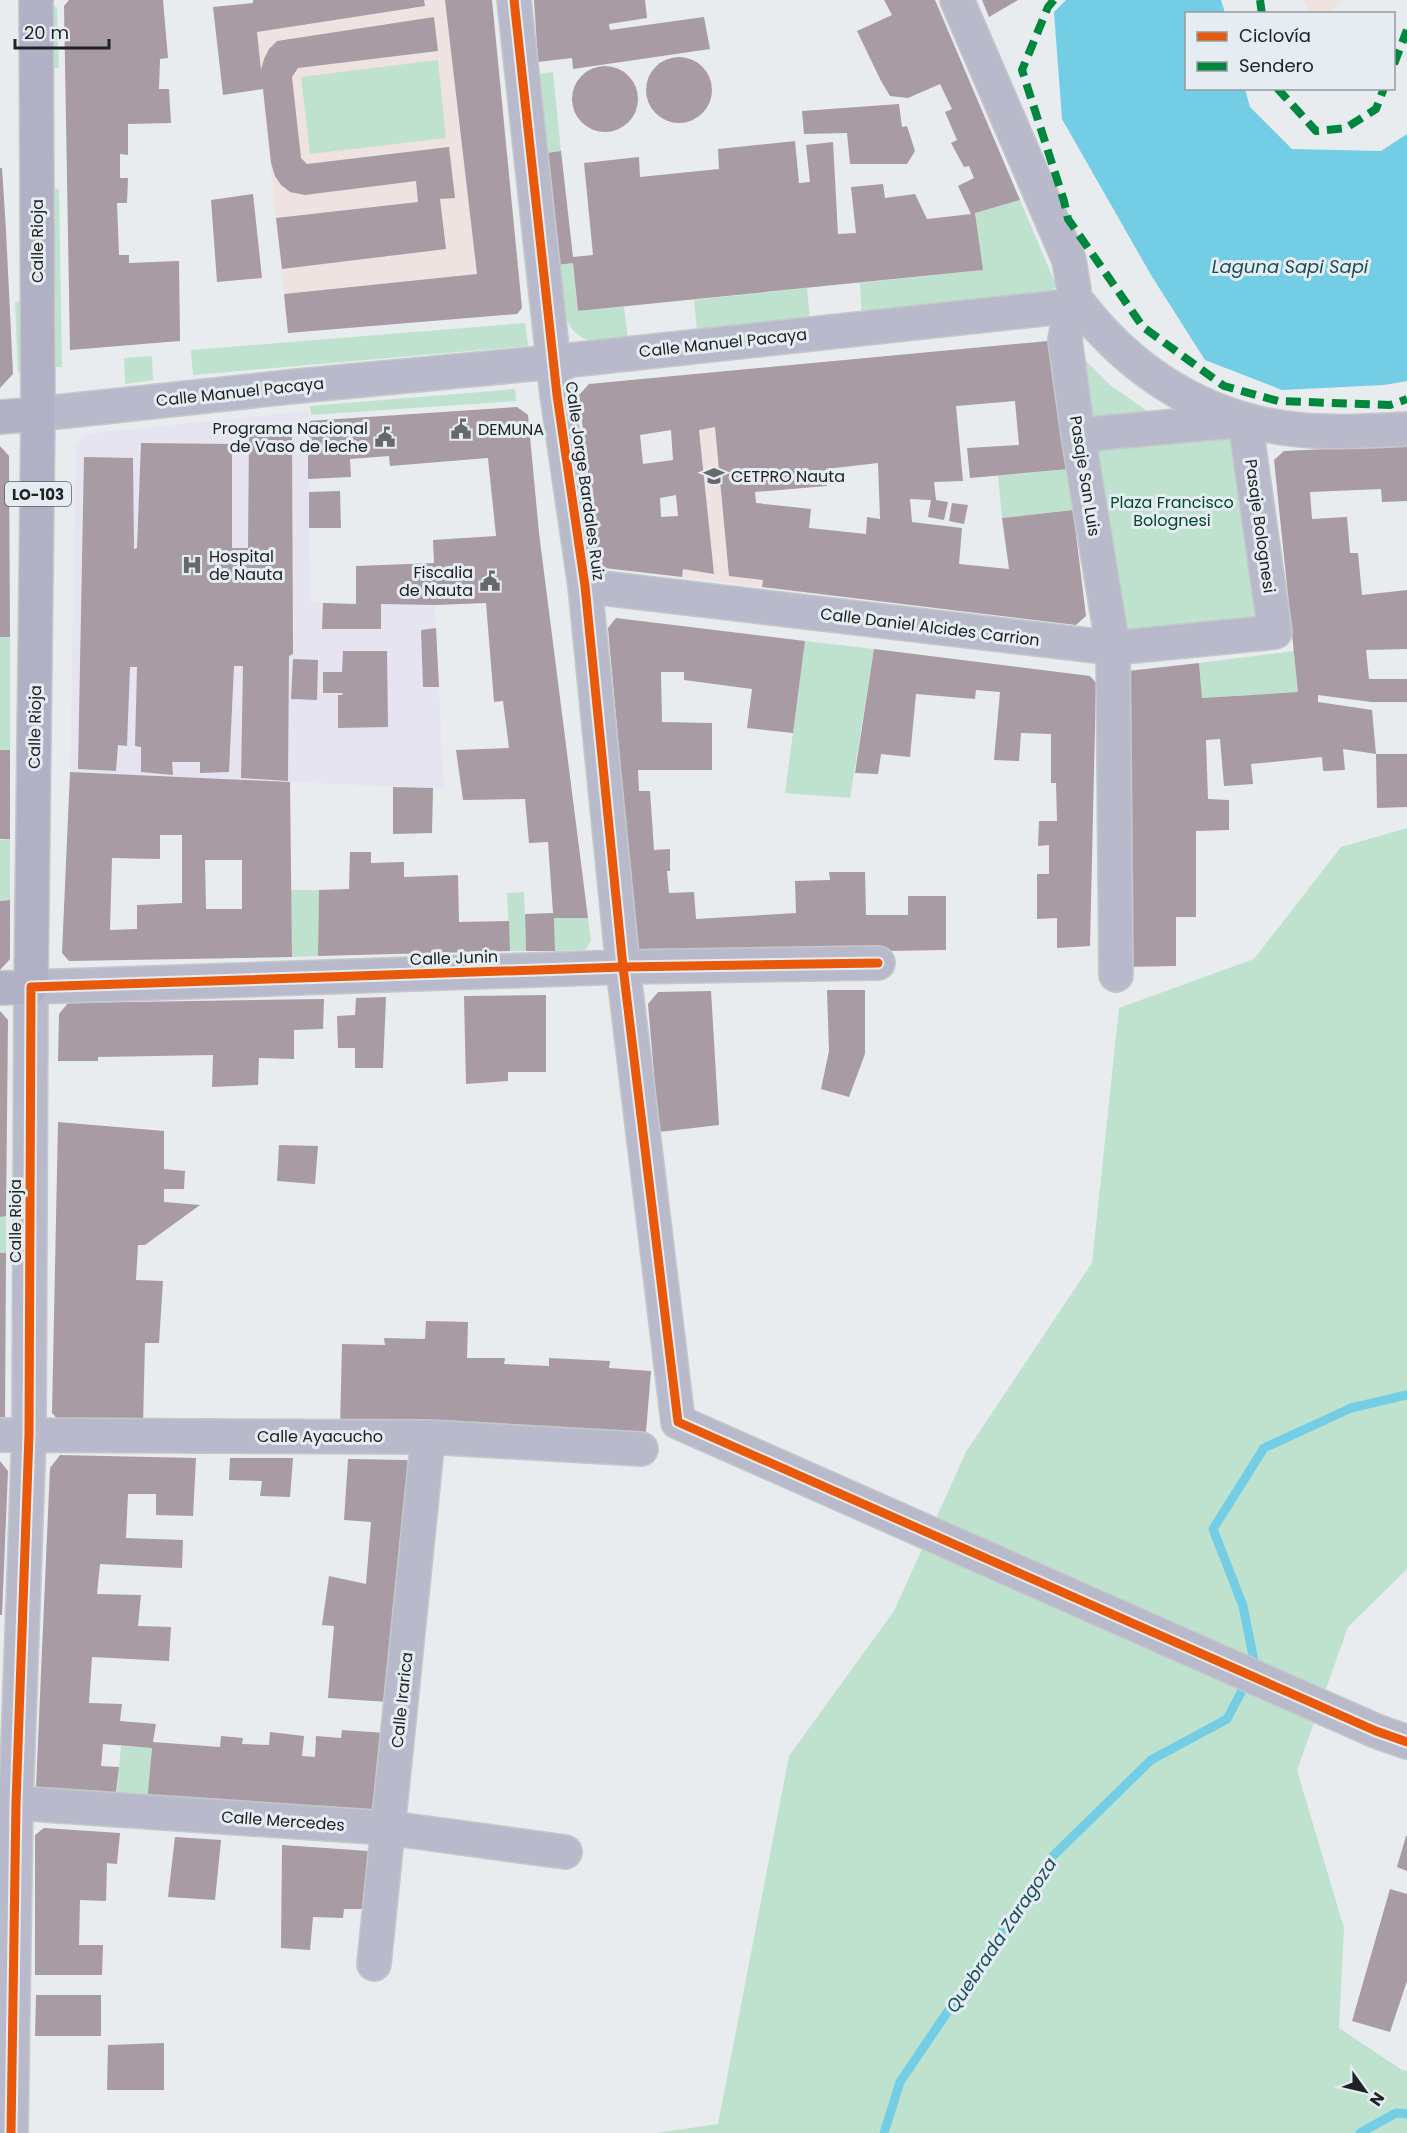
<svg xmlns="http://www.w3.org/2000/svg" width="1407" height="2133" font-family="Poppins,sans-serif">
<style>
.education{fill:#efe3e1}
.medical{fill:#e6e4f1}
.green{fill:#bfe2cf}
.water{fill:#73cde4}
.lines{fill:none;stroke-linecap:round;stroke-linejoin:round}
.stream{stroke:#73cde4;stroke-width:9}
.building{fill:#a89ba3;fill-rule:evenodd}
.minor-casing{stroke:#c5c8ca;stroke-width:36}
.major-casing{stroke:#c5c8ca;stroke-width:36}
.minor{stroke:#b8b9ca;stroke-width:33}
.major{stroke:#b1b0c4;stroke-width:33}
.quiet{stroke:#00873e;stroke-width:8;stroke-dasharray:15 8;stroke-linecap:butt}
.cycleway-casing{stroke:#e5ecf2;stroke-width:13}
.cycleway{stroke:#e8590c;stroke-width:9}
.labels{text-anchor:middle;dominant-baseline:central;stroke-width:6;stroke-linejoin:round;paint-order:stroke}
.shield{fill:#e5ecf2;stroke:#5b5f62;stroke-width:1.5}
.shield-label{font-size:15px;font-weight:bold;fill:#202224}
.street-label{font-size:16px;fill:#202224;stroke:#e5ecf2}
.poi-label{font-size:16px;fill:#202224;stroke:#e5ecf2;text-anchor:start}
.park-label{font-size:16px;fill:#004b2b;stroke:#e5ecf2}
.water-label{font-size:18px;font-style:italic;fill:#194e5b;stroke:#e5ecf2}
</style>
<rect width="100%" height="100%" fill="#e8ecef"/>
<path class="education" d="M 253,0 L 492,0 L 522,308 L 517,314 L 288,333 Z
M 1303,0 L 1344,0 L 1326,14 L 1310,13 Z
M 745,369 L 763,580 L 762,587 L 682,577 L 683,569 L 666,376 Z"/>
<path class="medical" d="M 308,411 L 310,602 L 435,605 L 444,789 L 70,772 L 76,445 L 84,434 Z"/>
<path class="green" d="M 51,6 L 57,7 L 59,68 L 52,68 Z
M 438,60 L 446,138 L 310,154 L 301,77 Z
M 553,72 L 561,151 L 547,153 L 539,74 Z
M 54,189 L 59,189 L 62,367 L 56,367 Z
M 1020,200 L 1056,285 L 1045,302 L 862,322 L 860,283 L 982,270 L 975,213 Z
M 573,263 L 578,311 L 624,307 L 628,338 C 617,339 604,342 594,341 C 559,336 561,293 557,265 Z
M 807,288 L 810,320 L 697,331 L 694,300 Z
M 22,301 L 25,372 L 18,373 L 15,302 Z
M 525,323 L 528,346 L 193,375 L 191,350 Z
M 1080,355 L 1110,385 L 1153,415 L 1086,422 Z
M 152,356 L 153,380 L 125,384 L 124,358 Z
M 515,389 L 516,401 L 311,415 L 310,406 Z
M 1233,427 L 1258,623 L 1122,643 L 1087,446 Z
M 1069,469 L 1073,510 L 1002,518 L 998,476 Z
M 0,637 L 10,637 L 10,750 L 0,750 Z
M 805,641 L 874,649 L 850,798 L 785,793 Z
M 1294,651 L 1298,692 L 1202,698 L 1199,663 Z
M 1407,828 L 1407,1569 L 1348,1627 L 1297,1770 L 1344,1928 L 1339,2028 L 1402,2070 L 1407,2071 L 1407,2133 L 656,2133 L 718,2124 L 789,1756 L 894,1611 L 966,1452 L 1092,1263 L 1119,1008 L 1254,959 L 1341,847 Z
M 10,839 L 10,900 L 0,901 L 0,840 Z
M 291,890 L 319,890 L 318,956 L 292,957 Z
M 524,892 L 526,951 L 510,951 L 507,893 Z
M 554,918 L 588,918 L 591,941 L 585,950 L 555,951 Z
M 6,1216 L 6,1253 L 0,1253 L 0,1217 Z
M 121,1746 L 152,1748 L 147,1803 L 116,1801 Z"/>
<path class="water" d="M 1066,0 L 1221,0 L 1225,13 L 1186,14 L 1186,88 L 1245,89 L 1250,107 L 1292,149 L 1381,151 L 1407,134 L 1407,381 L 1384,385 L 1282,390 L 1205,360 L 1151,275 L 1062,119 L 1054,12 Z"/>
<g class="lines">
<path class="stream" d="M 884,2133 L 900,2082 L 1053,1856 L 1151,1760 L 1227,1719 L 1255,1666 L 1243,1606 L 1213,1529 L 1264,1448 L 1351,1408 L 1407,1395
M 1360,2133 L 1396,2113 L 1407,2114"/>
</g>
<path class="building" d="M 69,0 L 163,0 L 168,58 L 160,59 L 159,89 L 169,89 L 171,123 L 128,124 L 128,155 L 120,154 L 120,178 L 128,178 L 127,203 L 117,203 L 119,255 L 129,255 L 129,263 L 179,261 L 180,341 L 70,350 L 64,6 Z
M 253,0 L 424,0 L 425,6 L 257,32 L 261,70 L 264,59 L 269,49 L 277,41 L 434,17 L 438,51 L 298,68 L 292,77 L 301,158 L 307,164 L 449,147 L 455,198 L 440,199 L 446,249 L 282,269 L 276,218 L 418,202 L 416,181 L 305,195 L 290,192 L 281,185 L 275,176 L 271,163 L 263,89 L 223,95 L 213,7 L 253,3 Z
M 445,0 L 492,0 L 522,308 L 517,314 L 288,333 L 284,294 L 477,274 Z
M 534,0 L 645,0 L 647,18 L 609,24 L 610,30 L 704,17 L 710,49 L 573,69 L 572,58 L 538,62 Z
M 884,0 L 935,0 L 1020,200 L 975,213 L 983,270 L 578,311 L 573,263 L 557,265 L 547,153 L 561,151 L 573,257 L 593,255 L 584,163 L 639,157 L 640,177 L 719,169 L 718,149 L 795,141 L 799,183 L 810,182 L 806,145 L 833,142 L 838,234 L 856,233 L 851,187 L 883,184 L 885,198 L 915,194 L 927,219 L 971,214 L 958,186 L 974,178 L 969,166 L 964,167 L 951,143 L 957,140 L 945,112 L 952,109 L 940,84 L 908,98 L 890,96 L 881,81 L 857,31 L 892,15 Z
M 982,0 L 1018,0 L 989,17 Z
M646 90a33 33 0 1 1 66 0a33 33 0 1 1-66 0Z
M572 99a33 33 0 1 1 66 0a33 33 0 1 1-66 0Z
M 899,104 L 902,127 L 907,126 L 915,151 L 907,164 L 850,164 L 847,133 L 804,134 L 802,111 Z
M 0,168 L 2,168 L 6,231 L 13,374 L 0,388 Z
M 253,194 L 262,278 L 217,282 L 211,200 Z
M 1048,341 L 1055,348 L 1069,469 L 970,478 L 967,448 L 1019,445 L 1015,401 L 956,406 L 963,481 L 934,482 L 936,500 L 948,502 L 944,520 L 928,517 L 931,500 L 910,499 L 912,522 L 962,528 L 959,564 L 1009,569 L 1002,518 L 1073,510 L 1086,616 L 1076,625 L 762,587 L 763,580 L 729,576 L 715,427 L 699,430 L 714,574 L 683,569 L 682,577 L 604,568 L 598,561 L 579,395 L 589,384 ZM 671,430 L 673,460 L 643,464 L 640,435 ZM 878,463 L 880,519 L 867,517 L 866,534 L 809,528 L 811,509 L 756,503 L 755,492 L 827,486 L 826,469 ZM 676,495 L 678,516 L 661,517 L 660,498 Z
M 517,407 L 528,415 L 539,533 L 588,918 L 554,918 L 555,951 L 526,951 L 525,914 L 553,913 L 548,842 L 529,843 L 525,799 L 463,800 L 456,750 L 509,748 L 503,701 L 494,702 L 486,603 L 435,605 L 381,604 L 381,629 L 322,629 L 323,603 L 356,604 L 356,566 L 434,563 L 433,540 L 496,536 L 488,458 L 390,466 L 389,456 L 350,459 L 351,477 L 308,479 L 308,421 Z
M 292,432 L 293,654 L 289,656 L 288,781 L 241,778 L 243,666 L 234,666 L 229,772 L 200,773 L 200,762 L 172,762 L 173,775 L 141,772 L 141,747 L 135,746 L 137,667 L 130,667 L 127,746 L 118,745 L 116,771 L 78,769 L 84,457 L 133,458 L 134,549 L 137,548 L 141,443 L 232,444 L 232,548 L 248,548 L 249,434 Z
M 1407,445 L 1407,501 L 1382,502 L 1381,489 L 1310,492 L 1312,519 L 1347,517 L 1350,553 L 1358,553 L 1362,595 L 1407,590 L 1407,649 L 1366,650 L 1369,679 L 1407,679 L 1407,702 L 1371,702 L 1318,695 L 1318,702 L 1372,710 L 1376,754 L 1343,749 L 1345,770 L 1323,771 L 1322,757 L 1251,764 L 1253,784 L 1224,786 L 1220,739 L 1206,740 L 1208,799 L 1229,800 L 1229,830 L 1196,831 L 1196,917 L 1176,917 L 1176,966 L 1126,967 L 1128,671 L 1199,663 L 1202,698 L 1298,692 L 1274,460 L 1284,451 Z
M 0,446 L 9,456 L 10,637 L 0,637 Z
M 340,491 L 341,528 L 309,528 L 309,492 Z
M 952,503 L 968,505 L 964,524 L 949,521 Z
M 616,618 L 805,641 L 793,733 L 747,728 L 752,689 L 684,680 L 684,672 L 661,672 L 662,722 L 712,723 L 712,770 L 638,770 L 639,791 L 650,791 L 654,850 L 670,849 L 670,871 L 667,871 L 669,893 L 694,892 L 696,919 L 796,913 L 795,881 L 830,880 L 829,872 L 865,872 L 866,915 L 908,915 L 908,896 L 946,896 L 946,950 L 648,955 L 637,948 L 608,628 Z
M 436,628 L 439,687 L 423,687 L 421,630 Z
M 874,649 L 1090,676 L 1096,683 L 1090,946 L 1057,948 L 1057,918 L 1037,919 L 1037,874 L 1049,874 L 1049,845 L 1038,846 L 1039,821 L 1057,821 L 1056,783 L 1051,783 L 1051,734 L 1021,733 L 1019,761 L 994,760 L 1000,692 L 976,690 L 975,699 L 916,694 L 910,757 L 881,754 L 878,774 L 855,773 Z
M 343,651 L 387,651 L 388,727 L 338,728 L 338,695 L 343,695 L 342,693 L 323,693 L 323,672 L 342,672 Z
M 293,659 L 318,660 L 317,700 L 291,699 Z
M 0,750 L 10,750 L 10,839 L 0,839 Z
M 1376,754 L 1407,754 L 1407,807 L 1377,808 Z
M 70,772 L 290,782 L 292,957 L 69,961 L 62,953 ZM 160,835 L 182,835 L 182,903 L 137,905 L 137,929 L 110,930 L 112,858 L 160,859 ZM 205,860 L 242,860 L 242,909 L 206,909 Z
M 393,787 L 433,788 L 432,833 L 393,834 Z
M 350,852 L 371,852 L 371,863 L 404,862 L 404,877 L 458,875 L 459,922 L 509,921 L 510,951 L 318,956 L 319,890 L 349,889 Z
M 10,900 L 10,959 L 0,970 L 0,901 Z
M 827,990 L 865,990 L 865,1054 L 849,1097 L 821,1089 L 829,1051 Z
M 711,991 L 719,1125 L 659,1132 L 648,1004 L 658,992 Z
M 546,995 L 546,1072 L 508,1072 L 508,1081 L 466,1084 L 464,996 Z
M 386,997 L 383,1068 L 355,1068 L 355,1048 L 338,1048 L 337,1016 L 355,1015 L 356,998 Z
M 324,999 L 323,1029 L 294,1030 L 294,1059 L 259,1058 L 258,1085 L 212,1087 L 213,1055 L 98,1057 L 98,1061 L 58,1061 L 59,1014 L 68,1003 Z
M 0,1011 L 8,1020 L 6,1216 L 0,1217 Z
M 58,1122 L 164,1131 L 164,1169 L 185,1171 L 184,1189 L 164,1189 L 164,1202 L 200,1205 L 145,1245 L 138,1245 L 136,1280 L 163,1281 L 159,1343 L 145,1343 L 143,1425 L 62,1424 L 52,1413 Z
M 279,1145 L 318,1146 L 315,1184 L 277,1181 Z
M 0,1253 L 6,1253 L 5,1420 L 0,1424 Z
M 426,1321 L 468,1322 L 467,1358 L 505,1358 L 504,1364 L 549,1366 L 549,1358 L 610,1361 L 609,1368 L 651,1371 L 646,1432 L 340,1428 L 342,1344 L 385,1345 L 384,1338 L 425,1339 Z
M 60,1455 L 196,1458 L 193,1516 L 156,1515 L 156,1494 L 128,1494 L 126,1538 L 183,1540 L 182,1568 L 100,1564 L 97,1594 L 141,1595 L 138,1626 L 171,1627 L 169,1661 L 92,1657 L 89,1703 L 122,1704 L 120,1721 L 156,1724 L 153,1742 L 220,1747 L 221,1736 L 243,1738 L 242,1744 L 269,1745 L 270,1732 L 304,1736 L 302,1756 L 315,1757 L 316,1736 L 341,1738 L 342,1730 L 386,1733 L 378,1807 L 369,1817 L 147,1803 L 152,1748 L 103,1744 L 101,1766 L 119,1767 L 115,1801 L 46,1796 L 36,1787 L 50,1468 Z
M 230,1458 L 293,1458 L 290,1497 L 260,1496 L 262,1481 L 229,1480 Z
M 348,1459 L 407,1460 L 414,1469 L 389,1702 L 328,1698 L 334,1626 L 322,1625 L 329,1576 L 366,1584 L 371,1522 L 344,1520 Z
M 0,1461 L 8,1471 L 2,1615 L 0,1615 Z
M 44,1828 L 120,1833 L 117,1864 L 107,1863 L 106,1901 L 80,1900 L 79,1945 L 103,1945 L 102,1975 L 35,1975 L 35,1835 Z
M 1406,1836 L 1407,1836 L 1407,1871 L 1397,1867 Z
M 175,1837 L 221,1840 L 215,1900 L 168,1897 Z
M 282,1845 L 368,1851 L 376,1857 L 373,1909 L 344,1909 L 343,1918 L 313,1917 L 310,1950 L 281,1948 Z
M 1390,1889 L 1407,1894 L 1407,1981 L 1390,2032 L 1352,2021 Z
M 36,1995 L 101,1995 L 101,2036 L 35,2036 Z
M 164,2043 L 164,2090 L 107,2090 L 108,2045 Z"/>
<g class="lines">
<g class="minor-casing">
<path id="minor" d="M 514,0 L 557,395 L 585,586 L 623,967 L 678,1422 L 1376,1731 L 1407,1742
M 957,0 L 1069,260 L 1074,290 L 1065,340 L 1078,435 L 1113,648 L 1116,975
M 38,414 L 298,386 L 553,362 L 1080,305 C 1135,376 1211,422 1301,430 C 1336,433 1372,431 1407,429
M 585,586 L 1113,648 L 1275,632 L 1245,420 L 1078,435
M 0,1435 L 428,1437 L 641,1449
M 0,1802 L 389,1828 L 565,1852
M 374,1964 L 428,1437
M 11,2133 L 16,1803 L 29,1434 L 31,987 L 623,967 L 878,963"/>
</g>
<g class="major-casing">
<path id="major" d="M 0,417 L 38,414
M 0,988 L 31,987 L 38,414 L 36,0"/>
</g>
<use href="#minor" class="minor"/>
<use href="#major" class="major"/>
<path class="quiet" d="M 1054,0 L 1048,7 L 1022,70 L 1064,201 L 1068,219 L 1143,327 L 1224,386 L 1278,401 L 1390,405 L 1407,399
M 1260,0 L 1262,14
M 1394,64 L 1407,30
M 1277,88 L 1316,131 L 1346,128 L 1376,109 L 1384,88"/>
<g class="cycleway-casing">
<path id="cycleway" d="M 514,0 L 557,395 L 585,586 L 623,967 L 678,1422 L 1376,1731 L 1407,1742
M 11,2133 L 16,1803 L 29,1434 L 31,987 L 623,967 L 878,963"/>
</g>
<use href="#cycleway" class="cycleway"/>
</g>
<defs>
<g id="civic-bare" transform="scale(1.62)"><path d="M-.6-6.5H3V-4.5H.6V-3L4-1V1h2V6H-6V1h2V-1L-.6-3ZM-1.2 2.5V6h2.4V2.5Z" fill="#66696b" stroke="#e5ecf2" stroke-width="2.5" paint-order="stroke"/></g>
<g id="university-bare" transform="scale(1.62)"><path d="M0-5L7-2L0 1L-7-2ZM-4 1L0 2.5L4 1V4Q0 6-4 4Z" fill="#66696b" stroke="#e5ecf2" stroke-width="2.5" paint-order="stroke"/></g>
<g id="hospital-bare" transform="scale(1.62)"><path d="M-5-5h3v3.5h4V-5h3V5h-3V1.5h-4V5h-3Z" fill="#66696b" stroke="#e5ecf2" stroke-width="2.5" paint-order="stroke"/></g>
</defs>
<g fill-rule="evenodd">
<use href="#civic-bare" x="461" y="429"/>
<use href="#civic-bare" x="385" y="437"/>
<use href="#university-bare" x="714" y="476"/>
<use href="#hospital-bare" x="192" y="565"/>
<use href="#civic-bare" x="490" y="581"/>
</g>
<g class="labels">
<rect class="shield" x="5" y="482" width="66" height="24" rx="4.5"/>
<g class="shield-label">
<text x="38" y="494">LO-103</text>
</g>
<g class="street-label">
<text transform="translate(37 241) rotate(-90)">Calle Rioja</text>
<text transform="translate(723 343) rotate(-6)">Calle Manuel Pacaya</text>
<text transform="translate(240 392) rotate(-6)">Calle Manuel Pacaya</text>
<text transform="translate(1085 476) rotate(81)">Pasaje San Luis</text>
<text transform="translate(585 481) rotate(82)">Calle Jorge Bardales Ruiz</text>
<text transform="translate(1260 526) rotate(82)">Pasaje Bolognesi</text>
<text transform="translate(930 627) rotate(7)">Calle Daniel Alcides Carrion</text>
<text transform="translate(35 727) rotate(-89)">Calle Rioja</text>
<text transform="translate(454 958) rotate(-2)">Calle Junin</text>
<text transform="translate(15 1221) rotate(-90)">Calle Rioja</text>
<text x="320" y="1436">Calle Ayacucho</text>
<text transform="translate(402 1700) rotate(-84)">Calle Irarica</text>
<text transform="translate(283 1821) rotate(4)">Calle Mercedes</text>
</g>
<g class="poi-label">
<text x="368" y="428" text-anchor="end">Programa Nacional<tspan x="368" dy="18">de Vaso de leche</tspan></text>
<text x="478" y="429">DEMUNA</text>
<text x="731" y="476">CETPRO Nauta</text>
<text x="209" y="556">Hospital<tspan x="209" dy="18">de Nauta</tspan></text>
<text x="473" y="572" text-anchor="end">Fiscalia<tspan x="473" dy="18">de Nauta</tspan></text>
</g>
<g class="park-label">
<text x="1172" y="502">Plaza Francisco<tspan x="1172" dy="18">Bolognesi</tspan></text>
</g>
<g class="water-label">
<text x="1290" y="266">Laguna Sapi Sapi</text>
<text transform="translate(1001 1935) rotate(-56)">Quebrada Zaragoza</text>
</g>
</g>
<rect x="1185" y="12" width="210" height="78" fill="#e5ecf2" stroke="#969ba0" stroke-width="1.5"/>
<rect x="1197" y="32" width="30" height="9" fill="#e8590c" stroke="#969ba0" stroke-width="1.5"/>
<text x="1239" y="42" font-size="18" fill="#202224">Ciclovía</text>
<rect x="1197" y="62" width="30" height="9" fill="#00873e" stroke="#969ba0" stroke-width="1.5"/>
<text x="1239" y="72" font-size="18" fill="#202224">Sendero</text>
<g transform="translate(1365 2091) rotate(124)" stroke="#e5ecf2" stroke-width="4.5" paint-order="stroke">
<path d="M0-4.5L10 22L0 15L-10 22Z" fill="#202224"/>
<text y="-9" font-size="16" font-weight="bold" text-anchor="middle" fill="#202224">N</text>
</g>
<path d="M15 39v9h94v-9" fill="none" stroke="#202224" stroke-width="3"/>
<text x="24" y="39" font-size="18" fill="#202224" stroke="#e5ecf2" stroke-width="4.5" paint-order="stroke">20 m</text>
</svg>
